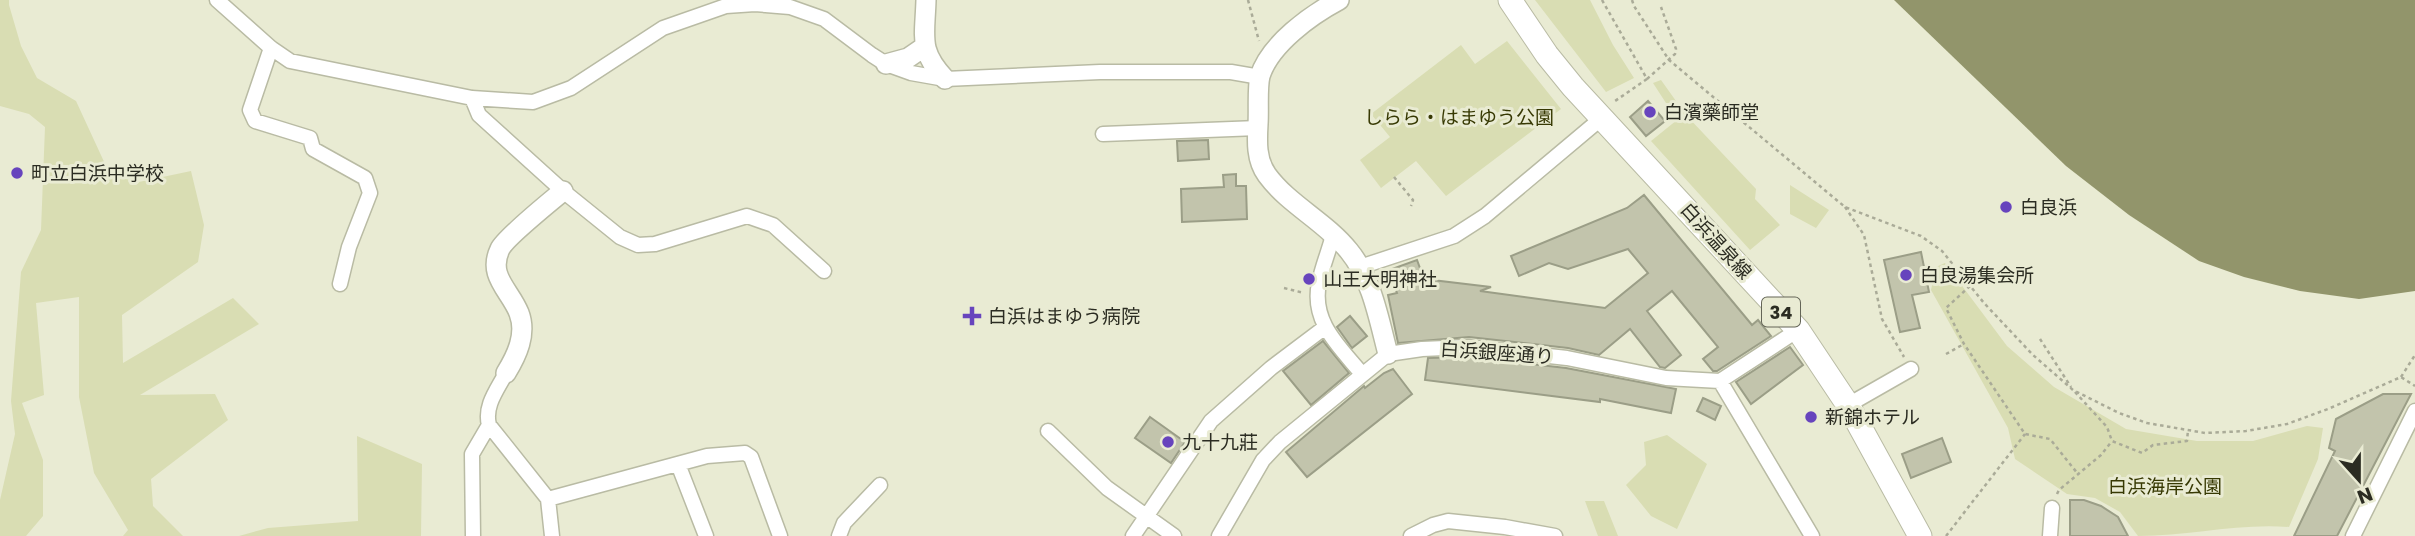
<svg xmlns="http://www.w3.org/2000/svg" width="2415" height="536" font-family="Poppins,'Noto Sans JP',sans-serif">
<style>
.green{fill:#d9ddb3}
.water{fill:#92956b}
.building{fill:#c2c4ac;stroke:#9b9e87;stroke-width:2}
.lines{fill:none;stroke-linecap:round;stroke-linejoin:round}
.street-casing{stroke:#b9bba4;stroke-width:17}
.secondary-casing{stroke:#b9bba4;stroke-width:22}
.primary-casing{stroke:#b9bba4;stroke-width:25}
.path{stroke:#aaab98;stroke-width:2.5;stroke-dasharray:3.5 3.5;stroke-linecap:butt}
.street{stroke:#fff;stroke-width:14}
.secondary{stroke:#fff;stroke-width:19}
.primary{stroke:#fff;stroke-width:23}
.poi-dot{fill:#6744bd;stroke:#e9ebd3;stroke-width:2.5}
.labels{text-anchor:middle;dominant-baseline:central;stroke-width:6;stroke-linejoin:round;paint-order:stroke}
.shield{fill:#e9ebd3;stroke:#646557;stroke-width:2}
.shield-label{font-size:18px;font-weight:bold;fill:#2b2c22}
.poi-label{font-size:19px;fill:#2b2c22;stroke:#e9ebd3;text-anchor:start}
.park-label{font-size:19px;fill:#373903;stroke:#e9ebd3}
.street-label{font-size:19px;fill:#2b2c22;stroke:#e9ebd3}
</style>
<rect width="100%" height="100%" fill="#e9ebd3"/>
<path class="green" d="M 0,0 L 9,0 L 9,5 L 21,46 L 37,78 L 76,101 L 106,166 L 134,183 L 191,171 L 204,225 L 198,262 L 122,315 L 123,363 L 233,298 L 259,324 L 140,395 L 215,394 L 228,420 L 151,479 L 153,506 L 183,536 L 123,536 L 128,530 L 94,473 L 79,397 L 79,297 L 36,303 L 44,395 L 22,403 L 43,460 L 43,516 L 26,536 L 0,536 L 0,500 L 15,434 L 11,401 L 21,272 L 41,230 L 45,127 L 29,114 L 0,106 Z
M 1535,0 L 1590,0 L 1613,45 L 1634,78 L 1606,92 Z
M 1507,41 L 1561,109 L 1446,196 L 1416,161 L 1381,188 L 1360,160 L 1390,137 L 1371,114 L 1461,45 L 1475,64 Z
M 1661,80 L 1686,115 L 1756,189 L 1755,199 L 1780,225 L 1750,250 L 1651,141 L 1677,120 L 1653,83 Z
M 1790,185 L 1829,210 L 1816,228 L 1790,214 Z
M 1945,263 L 2007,346 L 2054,387 L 2126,429 L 2197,441 L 2253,441 L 2307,426 L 2323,428 L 2318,459 L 2289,527 C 2239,523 2188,536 2138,536 L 2120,512 L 2095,498 L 2067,494 L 2015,459 L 2008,428 L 1931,290 L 1936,267 Z
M 1667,435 L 1707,464 L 1677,529 L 1651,516 L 1626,485 L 1646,465 L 1644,442 Z
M 357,436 L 422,464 L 421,536 L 239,536 L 268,528 L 358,521 Z
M 1585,501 L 1604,501 L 1618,536 L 1598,536 Z"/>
<path class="water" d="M 1894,0 L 2415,0 L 2415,291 L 2359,299 L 2300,291 L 2244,277 L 2199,261 L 2129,215 L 2066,166 Z"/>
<path class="building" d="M 1648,101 L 1665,121 L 1646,136 L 1630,117 Z
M 1208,140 L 1209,159 L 1178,161 L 1177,141 Z
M 1236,174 L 1236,186 L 1246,186 L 1247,219 L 1182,222 L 1181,189 L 1224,187 L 1223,175 Z
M 1644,195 L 1752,325 L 1758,320 L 1771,336 L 1717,371 L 1713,371 L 1703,359 L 1718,347 L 1672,291 L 1647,311 L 1681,355 L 1665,368 L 1660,367 L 1630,329 L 1599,355 L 1568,348 L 1469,337 L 1398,343 L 1388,295 L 1397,293 L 1389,270 L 1417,260 L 1424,279 L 1491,287 L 1480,291 L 1605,308 L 1648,273 L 1628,249 L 1568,269 L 1549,263 L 1519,276 L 1511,256 L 1627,208 Z
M 1921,252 L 1929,292 L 1912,295 L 1920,328 L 1900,332 L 1884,260 Z
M 1350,316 L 1367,336 L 1352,348 L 1337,327 Z
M 1323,341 L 1349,373 L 1311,405 L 1283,371 Z
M 1790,347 L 1803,365 L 1751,404 L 1736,382 Z
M 1468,357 L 1566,368 L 1676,389 L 1671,413 L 1600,399 L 1600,402 L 1425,380 L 1428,358 Z
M 1393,369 L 1412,394 L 1307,477 L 1286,452 L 1364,386 L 1365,388 L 1384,373 Z
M 2383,394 L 2411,394 L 2337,536 L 2294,536 L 2335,451 L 2329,448 L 2336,419 Z
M 1703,398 L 1721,406 L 1715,420 L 1697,411 Z
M 1150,417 L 1185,442 L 1171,463 L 1135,438 Z
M 1942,438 L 1951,462 L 1911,478 L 1902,454 Z
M 2070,500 L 2084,500 L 2101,506 L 2118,517 L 2128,536 L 2070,536 Z"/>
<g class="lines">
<g class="street-casing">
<path id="street" d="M 217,0 L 271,48 L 290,61 L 472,98 L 533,102 L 571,88 L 663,28 L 726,6 L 755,4 L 790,7 L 824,19 L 872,55 L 886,64 L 911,73 L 945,79 L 1100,72 L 1231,72 L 1260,77
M 271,48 L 250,110 L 255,121 L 310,138 L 313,149 L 365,178 L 370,193 L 349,247 L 340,284
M 472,98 L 479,115 L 563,191 L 620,237 L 638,245 L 655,244 L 747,216 L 773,225 L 824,271
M 1103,134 L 1258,128
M 1333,235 C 1329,251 1322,267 1319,283 C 1311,322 1339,346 1362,374
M 1360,267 L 1454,236 L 1485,216 L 1603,117
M 506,373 C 497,390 484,406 489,425 L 548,499
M 1720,381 L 1812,536
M 1848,405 L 1911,369
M 1048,431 L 1107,488 L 1174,536
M 678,464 L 706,536
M 473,536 L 472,454 L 489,425
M 552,536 L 548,499 L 707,456 L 745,453 L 751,457 L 780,536
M 839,536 L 844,523 L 880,485
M 1133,536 L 1211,421 L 1271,368 L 1324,328
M 1219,536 L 1263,460 L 1280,442 L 1388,354 L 1422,349 L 1468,347 L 1567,358 L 1666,378 L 1720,381 L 1798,330
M 1411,536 L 1433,525 L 1448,521 L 1505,527 L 1555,536
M 2050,536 L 2052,508
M 2353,536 L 2415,411"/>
</g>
<g class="secondary-casing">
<path id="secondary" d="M 926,0 C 925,37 918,50 945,79
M 1339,0 C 1311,15 1270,44 1260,76 C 1257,88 1259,111 1258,124 C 1257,141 1256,160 1267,175 C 1289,205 1326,222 1349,251 C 1372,279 1379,320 1388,354
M 886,64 L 908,58 L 924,47
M 506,373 C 517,355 527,334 519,313 C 510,290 487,276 500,249 C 505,238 551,201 563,191"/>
</g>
<g class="primary-casing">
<path id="primary" d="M 1510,0 L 1547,55 L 1573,87 L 1798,330 L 1848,405 L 1920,536"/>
</g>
<path class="path" d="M 1248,0 L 1259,41
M 1602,0 L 1647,79 L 1615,101
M 1632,0 L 1634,6 L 1669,60 L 1694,81 L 1845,207 L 1921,236 L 1942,251 L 1984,303 L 2033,355 L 2073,390 L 2119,413 L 2147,423 L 2205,433 L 2246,431 L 2287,424 L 2328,409 L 2401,377 L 2415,386
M 1647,79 L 1675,54 L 1676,49 L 1661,7
M 1394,177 L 1413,200 L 1411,206
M 1845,207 L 1864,235 L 1882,319 L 1904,357
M 1970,286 L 1946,308 L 1964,344 L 2025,434 L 2050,439 L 2078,474
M 1284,288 L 1304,293
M 2040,339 L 2071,387
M 1946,354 L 1964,344
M 2401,377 L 2415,355
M 2075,392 L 2107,427 L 2112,441 L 2142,453 L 2153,445 L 2187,441 L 2188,430
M 2057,494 L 2059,490 L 2101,455 L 2112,441
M 1946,536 L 2025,434"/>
<use href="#street" class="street"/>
<use href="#secondary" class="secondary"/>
<use href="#primary" class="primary"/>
</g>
<g class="poi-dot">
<circle cx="1650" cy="112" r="7"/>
<circle cx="17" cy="173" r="7"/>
<circle cx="2006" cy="207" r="7"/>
<circle cx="1906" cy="275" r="7"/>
<circle cx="1309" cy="279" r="7"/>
<path d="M968.5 305.5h7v7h7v7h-7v7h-7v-7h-7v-7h7z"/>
<circle cx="1811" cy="417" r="7"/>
<circle cx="1168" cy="442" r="7"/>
</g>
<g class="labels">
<rect class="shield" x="1762" y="297.5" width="38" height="29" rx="5"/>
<g class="shield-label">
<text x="1781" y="312">34</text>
</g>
<g class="poi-label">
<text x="1664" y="112">白濱藥師堂</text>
<text x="31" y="173">町立白浜中学校</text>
<text x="2020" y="207">白良浜</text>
<text x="1920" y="275">白良湯集会所</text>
<text x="1323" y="279">山王大明神社</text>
<text x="988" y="316">白浜はまゆう病院</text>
<text x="1825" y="417">新錦ホテル</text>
<text x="1182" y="442">九十九莊</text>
</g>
<g class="park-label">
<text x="1459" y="117">しらら・はまゆう公園</text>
<text x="2165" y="486">白浜海岸公園</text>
</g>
<g class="street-label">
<text transform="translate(1716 241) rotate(48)">白浜温泉線</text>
<text transform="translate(1497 353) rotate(4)">白浜銀座通り</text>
</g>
</g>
<g transform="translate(2359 480) rotate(159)" stroke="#e9ebd3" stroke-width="5" paint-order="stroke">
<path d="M0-5L12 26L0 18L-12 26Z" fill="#2b2c22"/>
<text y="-10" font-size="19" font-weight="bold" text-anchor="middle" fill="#2b2c22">N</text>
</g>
</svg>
